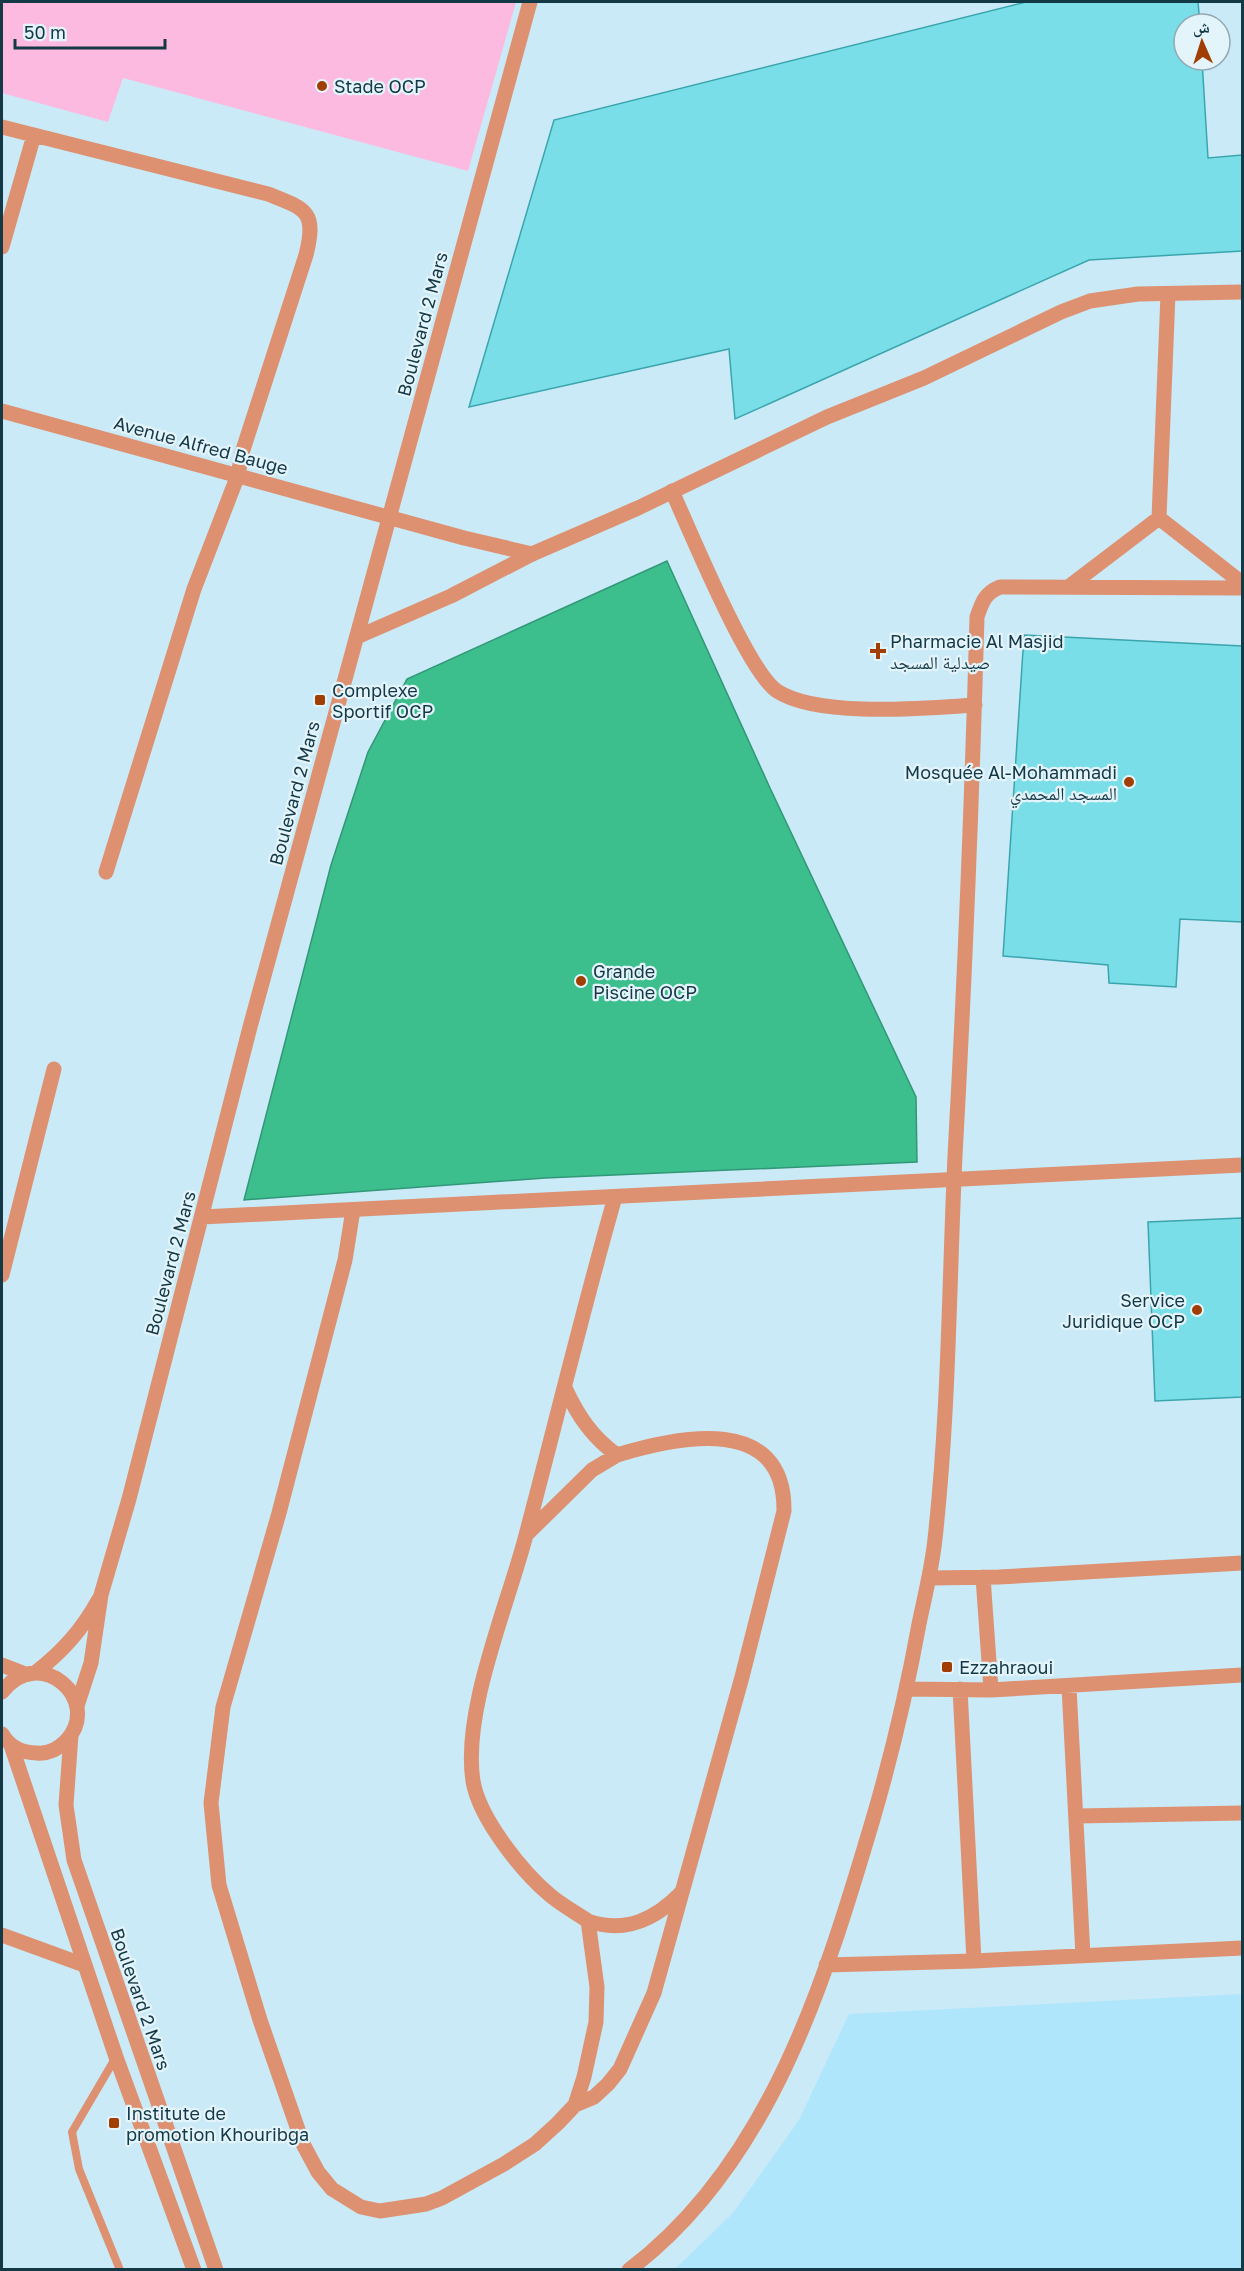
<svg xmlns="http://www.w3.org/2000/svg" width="1244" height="2271" font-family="'Golos Text','Noto Naskh Arabic',sans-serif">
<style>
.built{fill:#afe6fb}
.green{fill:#fdbae1}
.water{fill:#3dbf8d;stroke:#319778;stroke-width:1.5}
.building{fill:#79dee7;stroke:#3ba5ae;stroke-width:1.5}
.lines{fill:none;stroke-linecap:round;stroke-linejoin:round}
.service{stroke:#dd9171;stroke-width:8}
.minor{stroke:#dd9171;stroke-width:15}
.tertiary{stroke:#dd9171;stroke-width:15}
.poi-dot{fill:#a13e04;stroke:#e4f4fb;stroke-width:2}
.labels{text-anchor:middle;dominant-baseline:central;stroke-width:4.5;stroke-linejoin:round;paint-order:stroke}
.poi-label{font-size:18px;fill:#143946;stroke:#e4f4fb;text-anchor:start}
.street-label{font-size:18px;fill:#143946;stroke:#e4f4fb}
</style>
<rect width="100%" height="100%" fill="#caeaf7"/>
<path class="built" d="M 1242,1994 L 1242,2269 L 675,2269 L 733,2213 L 799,2120 L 849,2014 Z"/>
<path class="green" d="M 2,2 L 516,2 L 468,171 L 123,78 L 108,122 L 2,93 Z"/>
<path class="water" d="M 667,561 L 770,788 L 916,1097 L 917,1162 L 545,1178 L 244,1200 L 331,865 L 368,752 L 407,679 Z"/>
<path class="building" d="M 1026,2 L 1198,2 L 1200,24 L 1184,24 L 1184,60 L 1202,60 L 1208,158 L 1242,155 L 1242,251 L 1089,260 L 735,419 L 729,349 L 469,407 L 554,120 Z
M 1024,635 L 1242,646 L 1242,922 L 1180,919 L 1176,987 L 1109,983 L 1108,965 L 1003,956 Z
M 1242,1218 L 1242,1397 L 1155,1401 L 1148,1222 Z"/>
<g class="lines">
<path class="service" d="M 116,2057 L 72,2132 L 79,2169 L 120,2270"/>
<path class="minor" d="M 2,127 L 268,194 C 306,209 317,211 306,255 L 242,453 L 238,475 L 194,589 L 106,872
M 2,247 L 34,135
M 1168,294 L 1159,518 L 1242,583
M 672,491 C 690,531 748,672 777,691 C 818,718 926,708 975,705
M 1071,585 L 1159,518
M 357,637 L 451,596 L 532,554
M 353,1210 L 345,1260 L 279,1513 L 223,1707 L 211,1803 L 219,1885 L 260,2020 L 303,2144 L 318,2172 L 332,2189 L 361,2207 L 380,2211 L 426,2204 L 442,2198 L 504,2164 L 535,2144 L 558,2123 L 575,2105 L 584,2077 L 596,2022 L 597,1987 L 588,1921 C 576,1913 562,1905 551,1896 C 522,1872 479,1818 473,1781 C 462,1711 508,1605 526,1535 C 556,1422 583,1309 615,1197
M 2,1275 L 54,1069
M 565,1388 C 578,1416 592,1437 617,1455 C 680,1436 785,1414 784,1511 L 742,1677 L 654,1993 L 620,2069 L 608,2084 L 594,2097 L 575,2105
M 526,1535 L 592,1470 L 617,1455
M 983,1577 L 991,1690
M 930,1578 L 999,1577 L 1242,1563
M 1069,1687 L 1083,1956
M 908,1689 L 991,1690 L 1242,1675
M 960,1689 L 974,1961
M 1077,1816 L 1242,1813
M 588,1921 C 626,1934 656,1919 682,1892
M 2,1935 L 84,1965
M 826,1965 L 974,1961 L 1242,1948
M 629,2270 C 770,2164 825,1981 873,1819 C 892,1754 907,1690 919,1624 C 925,1595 932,1568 935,1539 C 949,1412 949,1284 955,1156 C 965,976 972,797 977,617 C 982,602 985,593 1000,587 L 1242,588"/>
<path class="tertiary" d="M 2,411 L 464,538 L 532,554 L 638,508 L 827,417 L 924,378 L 1061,312 L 1090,301 L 1138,294 L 1242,292
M 202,1217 L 1242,1165
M 2,1665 L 25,1674
M 35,1673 C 63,1651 82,1630 99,1599
M 2,1692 C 39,1643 104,1700 66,1741 C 58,1749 48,1754 37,1753 C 22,1753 9,1746 2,1734
M 77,1706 L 91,1663 L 101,1595 L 129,1499 L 250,1027 L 530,2
M 71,1735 L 66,1805 L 74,1860 L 216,2270
M 11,1745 L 116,2057 L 194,2270"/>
</g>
<g class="poi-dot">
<circle cx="322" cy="86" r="6"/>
<path d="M875 642h6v6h6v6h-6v6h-6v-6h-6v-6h6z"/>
<rect x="314" y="694" width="12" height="12" rx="3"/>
<circle cx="1129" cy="782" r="6"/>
<circle cx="581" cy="981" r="6"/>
<circle cx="1197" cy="1310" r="6"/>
<rect x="941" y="1661" width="12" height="12" rx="3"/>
<rect x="108" y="2117" width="12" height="12" rx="3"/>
</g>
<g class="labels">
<g class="poi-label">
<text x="334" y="86">Stade OCP</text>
<text x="890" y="641">Pharmacie Al Masjid<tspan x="890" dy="21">صيدلية المسجد</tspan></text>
<text x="332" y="690">Complexe<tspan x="332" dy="21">Sportif OCP</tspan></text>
<text x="1117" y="772" text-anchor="end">Mosquée Al-Mohammadi<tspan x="1117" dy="21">المسجد المحمدي</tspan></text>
<text x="593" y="971">Grande<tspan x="593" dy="21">Piscine OCP</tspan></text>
<text x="1185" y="1300" text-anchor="end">Service<tspan x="1185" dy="21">Juridique OCP</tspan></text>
<text x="959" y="1667">Ezzahraoui</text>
<text x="126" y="2113">Institute de<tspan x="126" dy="21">promotion Khouribga</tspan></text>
</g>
<g class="street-label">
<text transform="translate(422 324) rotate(-75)">Boulevard 2 Mars</text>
<text transform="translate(201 445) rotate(15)">Avenue Alfred Bauge</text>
<text transform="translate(294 793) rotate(-75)">Boulevard 2 Mars</text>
<text transform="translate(170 1263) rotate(-75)">Boulevard 2 Mars</text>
<text transform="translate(141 1999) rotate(71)">Boulevard 2 Mars</text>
</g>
</g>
<rect width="1244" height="2271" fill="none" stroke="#143946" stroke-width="6"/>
<g transform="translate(1202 42) rotate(357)"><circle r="28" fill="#e4f4fb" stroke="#91a9b3" stroke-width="1.5"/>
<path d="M0-4.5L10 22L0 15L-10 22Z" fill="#a13e04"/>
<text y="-9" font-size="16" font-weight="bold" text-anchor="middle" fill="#143946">ش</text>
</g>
<path d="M15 39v9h150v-9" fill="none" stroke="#143946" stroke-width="3"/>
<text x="24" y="39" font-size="18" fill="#143946" stroke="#e4f4fb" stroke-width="4.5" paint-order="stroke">50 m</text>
</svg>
